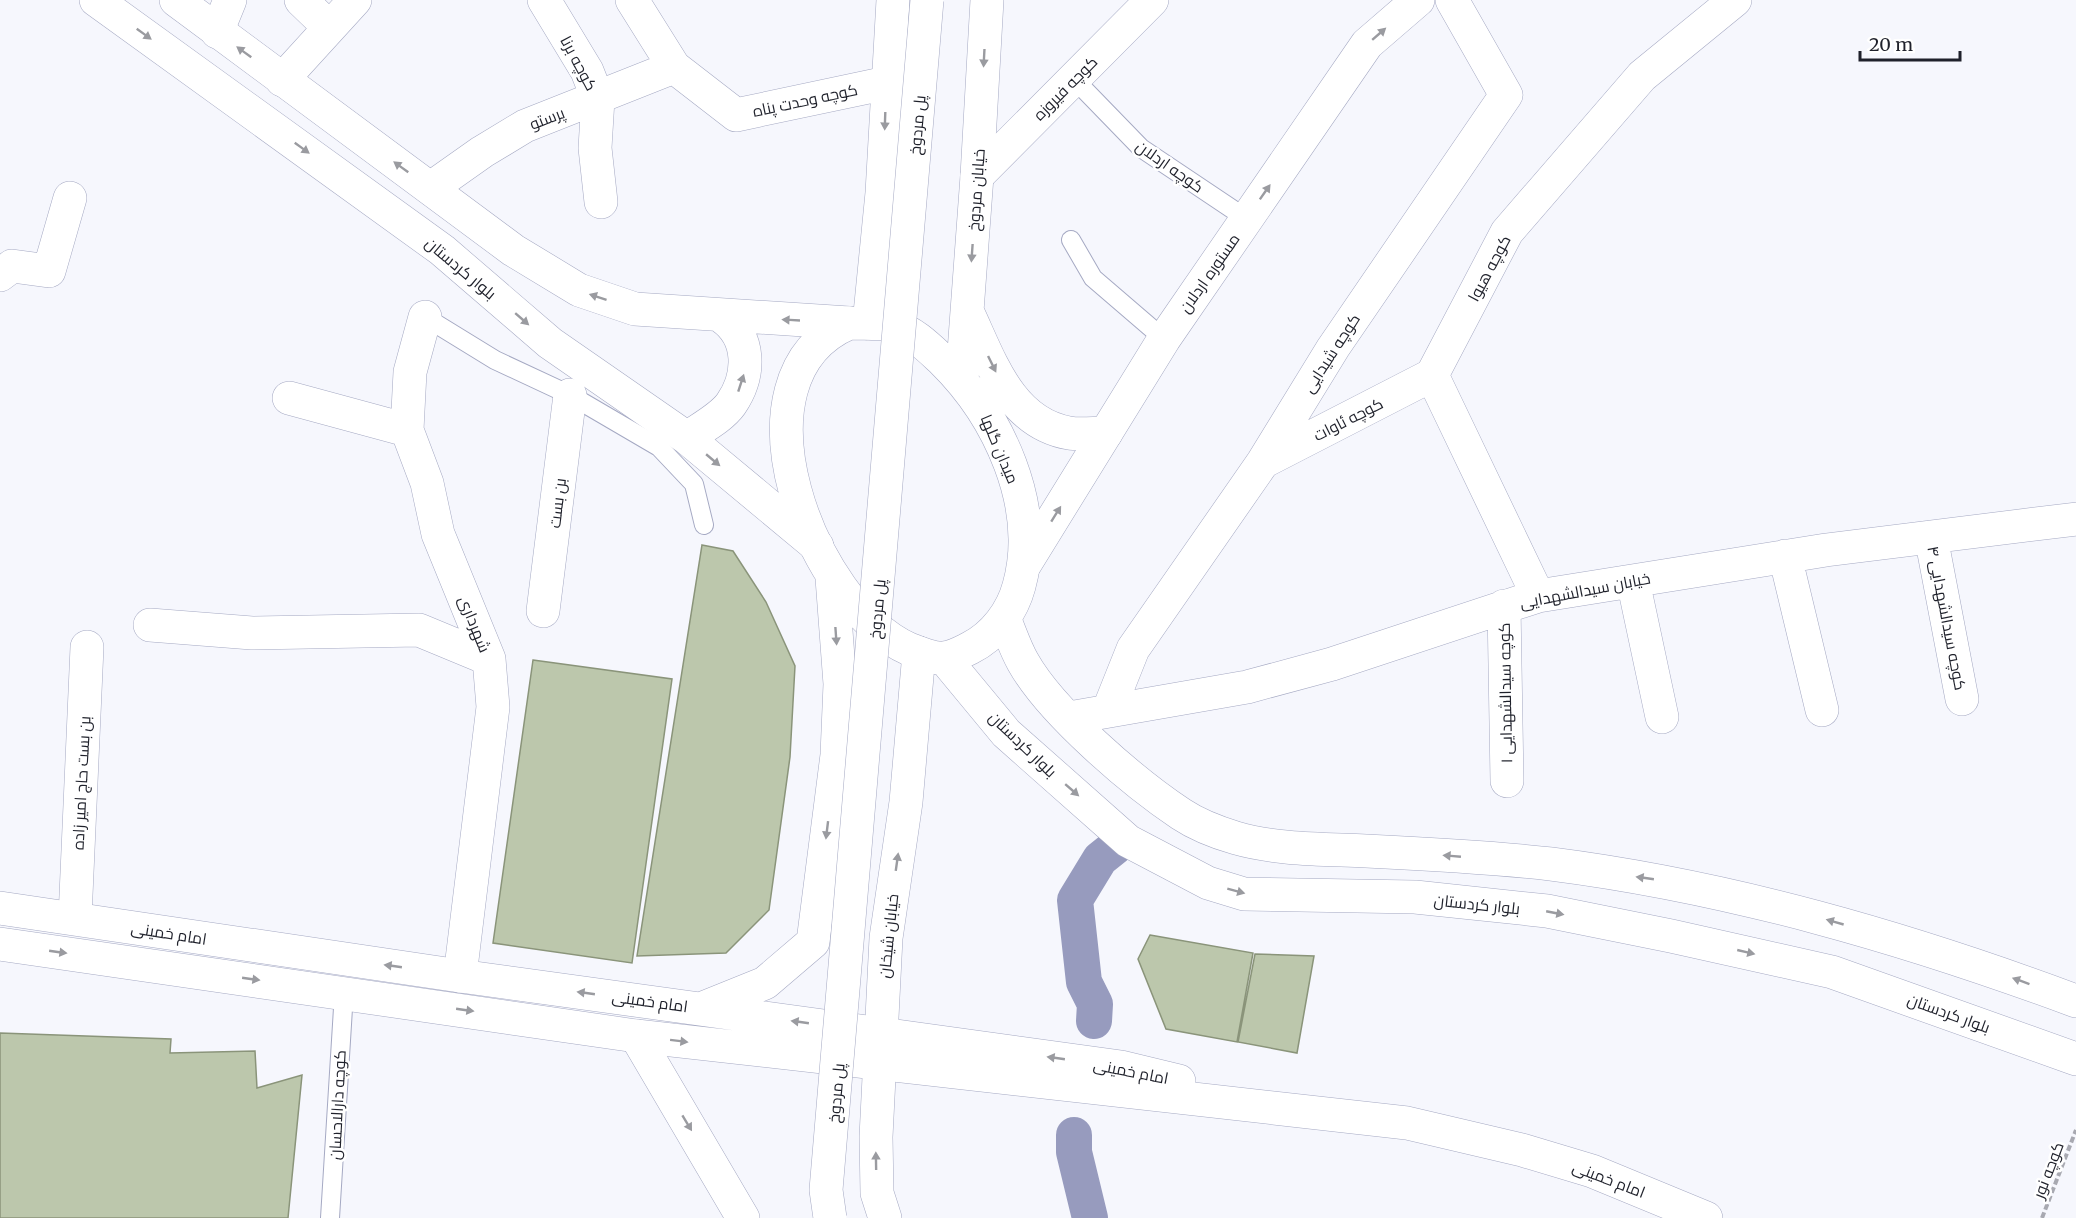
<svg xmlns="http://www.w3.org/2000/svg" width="2076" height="1218" font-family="Merriweather,Cairo,serif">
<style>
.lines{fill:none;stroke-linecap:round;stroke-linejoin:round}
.canal{stroke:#979bbe;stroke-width:36}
.building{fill:#bcc7ac;stroke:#8a947a;stroke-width:1.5}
.service-casing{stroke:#a5a9c3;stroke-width:20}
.minor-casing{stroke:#a5a9c3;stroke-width:34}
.tertiary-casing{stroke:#a5a9c3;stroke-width:34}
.secondary-casing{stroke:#a5a9c3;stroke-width:34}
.primary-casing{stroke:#a5a9c3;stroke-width:34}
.path{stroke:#a8a9b1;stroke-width:4;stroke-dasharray:6 3;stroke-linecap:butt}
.service{stroke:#fff;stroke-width:18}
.minor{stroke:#fff;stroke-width:33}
.tertiary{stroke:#fff;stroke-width:33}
.secondary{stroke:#fff;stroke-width:33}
.primary{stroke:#fff;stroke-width:33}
.secondary-bridge-casing{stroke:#a5a9c3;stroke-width:34;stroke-linecap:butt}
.secondary-bridge{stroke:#fff;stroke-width:33}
.oneway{fill:#9a9ba0}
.labels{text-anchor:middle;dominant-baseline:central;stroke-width:5;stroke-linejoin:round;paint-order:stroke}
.street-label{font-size:16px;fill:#1f212b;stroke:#fff}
</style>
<rect width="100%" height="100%" fill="#f6f7fd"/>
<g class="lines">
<path class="canal" d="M 1094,1021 L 1095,1004 L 1084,982 L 1075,900 L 1100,859 L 1115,847
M 1074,1135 L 1074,1152 L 1090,1218"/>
</g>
<path class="building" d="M 702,545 L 733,551 L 766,602 L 795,666 L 790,757 L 769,910 L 726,953 L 637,956 Z
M 533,660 L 672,679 L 632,963 L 493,943 Z
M 1150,935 L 1253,953 L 1237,1042 L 1166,1029 L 1138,959 Z
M 1255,954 L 1314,956 L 1297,1053 L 1238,1042 Z
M 0,1033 L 171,1039 L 170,1053 L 255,1051 L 257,1088 L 302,1075 L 288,1218 L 0,1218 Z"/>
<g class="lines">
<g class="service-casing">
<path id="service" d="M 1074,79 L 1141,148 L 1247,219
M 1071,240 L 1093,278 L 1164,339
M 425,317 L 495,360 L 570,395 L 659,447 L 694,484 L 704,525
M 330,1218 L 344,992"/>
</g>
<g class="minor-casing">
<path id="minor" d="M 301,0 L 329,27
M 544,0 L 587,71 L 598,99 L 595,148 L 601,202
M 632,0 L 674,67 L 736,115 L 887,83
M 282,80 L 355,0
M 977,176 L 1152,0
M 431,188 L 482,152 L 525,126 L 674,67
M 0,275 L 12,266 L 49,271 L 70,198
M 425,317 L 410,372 L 407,430 L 427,483 L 438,534 L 489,659 L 493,707 L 460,976
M 289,398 L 407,430
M 1263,462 L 1432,375
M 1931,537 L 1962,699
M 1785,556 L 1822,710
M 1633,581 L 1662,717
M 1538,596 L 1432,375 L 1507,232 L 1642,76 L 1735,0
M 1504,606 L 1507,781
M 543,611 L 570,395
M 150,625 L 252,633 L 419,630 L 489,659
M 1109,709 L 1133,649 L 1263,462 L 1333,348 L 1506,95 L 1452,0
M 1069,718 L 1247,687 L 1332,664 L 1538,596 L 1826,550 L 2076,519
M 75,918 L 87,647"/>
</g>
<g class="tertiary-casing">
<path id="tertiary" d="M 217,32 L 230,0
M 1025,564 L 1164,339 L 1367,44 L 1418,0
M 636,1036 L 743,1218
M 885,1218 L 877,1193 L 876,1137 L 886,938 L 906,802 L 919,653"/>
</g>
<g class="secondary-casing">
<path id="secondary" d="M 968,313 C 990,360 1010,423 1069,433 C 1080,435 1094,433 1106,433
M 849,323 C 863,324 881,322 894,326 C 913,332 928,347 942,360 C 999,416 1041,506 1019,586 C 1012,612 994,636 970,648 C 962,652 953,657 944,658 C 934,659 919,653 909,649 C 812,606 722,377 849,323 Z
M 869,324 L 882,193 L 893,0
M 962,379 L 977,176 L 987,0
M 1004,618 C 1010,632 1015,648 1023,662 C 1051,712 1133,782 1181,814 C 1196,824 1219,833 1236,838 C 1278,850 1323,849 1366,851 C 1428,854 1490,857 1551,864 C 1731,887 1906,938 2076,1001
M 944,658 L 1006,733 L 1128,841 L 1208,883 L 1244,894 L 1415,897 L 1547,911 L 1671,936 L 1832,972 L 2076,1059
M 0,908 L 460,976 L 1121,1067 L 1179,1081
M 0,944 L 636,1036 L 1407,1123 L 1522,1150 L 1592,1171 L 1706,1218
M 703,1008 L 765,983 L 813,942 L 837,755 L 840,684 L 832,578"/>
</g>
<g class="primary-casing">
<path id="primary" d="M 96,0 L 442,250 L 550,343 L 687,438 L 817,546
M 176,0 L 513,250 L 579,290 L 635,309 L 849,323
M 687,438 C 701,428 721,418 731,404 C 751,375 751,337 722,317"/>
</g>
<path class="path" d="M 2042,1218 L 2076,1130"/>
<use href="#service" class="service"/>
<use href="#minor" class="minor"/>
<use href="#tertiary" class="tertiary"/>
<use href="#secondary" class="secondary"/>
<use href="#primary" class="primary"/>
<g class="secondary-bridge-casing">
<path id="secondary-bridge" d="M 830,1218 L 826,1190 L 927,0"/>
</g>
<use href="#secondary-bridge" class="secondary-bridge"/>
</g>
<defs><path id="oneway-solid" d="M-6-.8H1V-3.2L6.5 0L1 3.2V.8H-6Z" transform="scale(1.5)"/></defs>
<g class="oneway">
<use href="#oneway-solid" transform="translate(144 34) rotate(36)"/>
<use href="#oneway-solid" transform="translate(1379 34) rotate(-41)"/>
<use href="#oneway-solid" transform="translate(244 52) rotate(-144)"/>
<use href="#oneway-solid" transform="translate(984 58) rotate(93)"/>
<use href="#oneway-solid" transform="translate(885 121) rotate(92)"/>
<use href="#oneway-solid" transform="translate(302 148) rotate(36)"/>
<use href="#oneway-solid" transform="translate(401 167) rotate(-144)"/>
<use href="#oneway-solid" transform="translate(1265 192) rotate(-55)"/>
<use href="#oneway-solid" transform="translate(972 253) rotate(94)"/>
<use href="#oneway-solid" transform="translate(598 297) rotate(-162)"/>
<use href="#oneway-solid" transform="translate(522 319) rotate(41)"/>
<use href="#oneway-solid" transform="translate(791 320) rotate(-177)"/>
<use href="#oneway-solid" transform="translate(992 364) rotate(64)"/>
<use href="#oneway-solid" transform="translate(741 383) rotate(-72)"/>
<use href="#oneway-solid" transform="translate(713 460) rotate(40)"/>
<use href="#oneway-solid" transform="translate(1056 514) rotate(-58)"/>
<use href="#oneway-solid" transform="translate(836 636) rotate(86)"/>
<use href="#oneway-solid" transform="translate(1072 790) rotate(41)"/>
<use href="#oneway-solid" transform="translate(827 830) rotate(97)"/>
<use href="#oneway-solid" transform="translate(1452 856) rotate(-175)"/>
<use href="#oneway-solid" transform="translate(897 862) rotate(-82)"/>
<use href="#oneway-solid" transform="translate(1645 878) rotate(-172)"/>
<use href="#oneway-solid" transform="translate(1236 891) rotate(15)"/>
<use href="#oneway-solid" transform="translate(1555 913) rotate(11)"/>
<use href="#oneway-solid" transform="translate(1835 922) rotate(-164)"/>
<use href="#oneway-solid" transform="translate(58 952) rotate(8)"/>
<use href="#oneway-solid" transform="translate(1746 952) rotate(13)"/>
<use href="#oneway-solid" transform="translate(393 966) rotate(-172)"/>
<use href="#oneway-solid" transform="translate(251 979) rotate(8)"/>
<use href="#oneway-solid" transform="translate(2021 981) rotate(-160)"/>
<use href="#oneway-solid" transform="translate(586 993) rotate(-172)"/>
<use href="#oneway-solid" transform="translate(465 1010) rotate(8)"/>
<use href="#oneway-solid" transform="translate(800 1022) rotate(-172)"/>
<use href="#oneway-solid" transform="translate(679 1041) rotate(7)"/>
<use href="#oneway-solid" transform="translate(1056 1058) rotate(-172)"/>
<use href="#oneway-solid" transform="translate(687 1123) rotate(59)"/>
<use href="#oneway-solid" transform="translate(876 1161) rotate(-91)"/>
</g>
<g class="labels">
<g class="street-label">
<text transform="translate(579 63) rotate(62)">کوچه برنا</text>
<text transform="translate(1065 88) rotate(-45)">کوچه فیروزه</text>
<text transform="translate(805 100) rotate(-12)">کوچه وحدت پناه</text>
<text transform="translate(547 118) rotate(-21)">پرستو</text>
<text transform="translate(917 125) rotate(-85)">پل مردوخ</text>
<text transform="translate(1170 166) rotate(35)">کوچه اردلان</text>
<text transform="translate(976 190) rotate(-86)">خیابان مردوخ</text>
<text transform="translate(461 268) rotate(40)">بلوار کردستان</text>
<text transform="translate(1489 268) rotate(-62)">کوچه هیوا</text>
<text transform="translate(1209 273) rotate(-55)">مستوره اردلان</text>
<text transform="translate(1331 353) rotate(-57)">کوچه شیدایی</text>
<text transform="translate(1348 419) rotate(-27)">کوچه ئاوات</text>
<text transform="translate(1000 449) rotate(67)">میدان گلها</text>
<text transform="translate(557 503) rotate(-83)">بن بست</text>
<text transform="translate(1585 590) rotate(-11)">خیابان سیدالشهدایی</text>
<text transform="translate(877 609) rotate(-85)">پل مردوخ</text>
<text transform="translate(1947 618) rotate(79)">کوچه سیدالشهدایی ۴</text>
<text transform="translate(475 624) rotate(68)">شهرداری</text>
<text transform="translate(1505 693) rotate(-91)">کوچه سیدالشهدایی ۱</text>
<text transform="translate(1023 744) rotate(44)">بلوار کردستان</text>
<text transform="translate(81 783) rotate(-87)">بن بست حاج امیر زاده</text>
<text transform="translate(1477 904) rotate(6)">بلوار کردستان</text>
<text transform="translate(169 933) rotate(9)">امام خمینی</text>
<text transform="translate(888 936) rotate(-84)">خیابان شیخان</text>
<text transform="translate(650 1001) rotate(8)">امام خمینی</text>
<text transform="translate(1949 1013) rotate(20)">بلوار کردستان</text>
<text transform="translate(1131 1071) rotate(11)">امام خمینی</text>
<text transform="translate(836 1093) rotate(-85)">پل مردوخ</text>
<text transform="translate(337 1105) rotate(-87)">کوچه دارالاحسان</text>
<text transform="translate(2048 1170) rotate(-69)">کوچه نور</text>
<text transform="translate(1609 1179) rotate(21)">امام خمینی</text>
</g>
</g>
<path d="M1860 51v9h100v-9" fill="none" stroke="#1f212b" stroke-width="3"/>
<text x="1869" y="51" font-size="18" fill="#1f212b" stroke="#ffffff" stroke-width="4.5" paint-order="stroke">20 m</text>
</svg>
